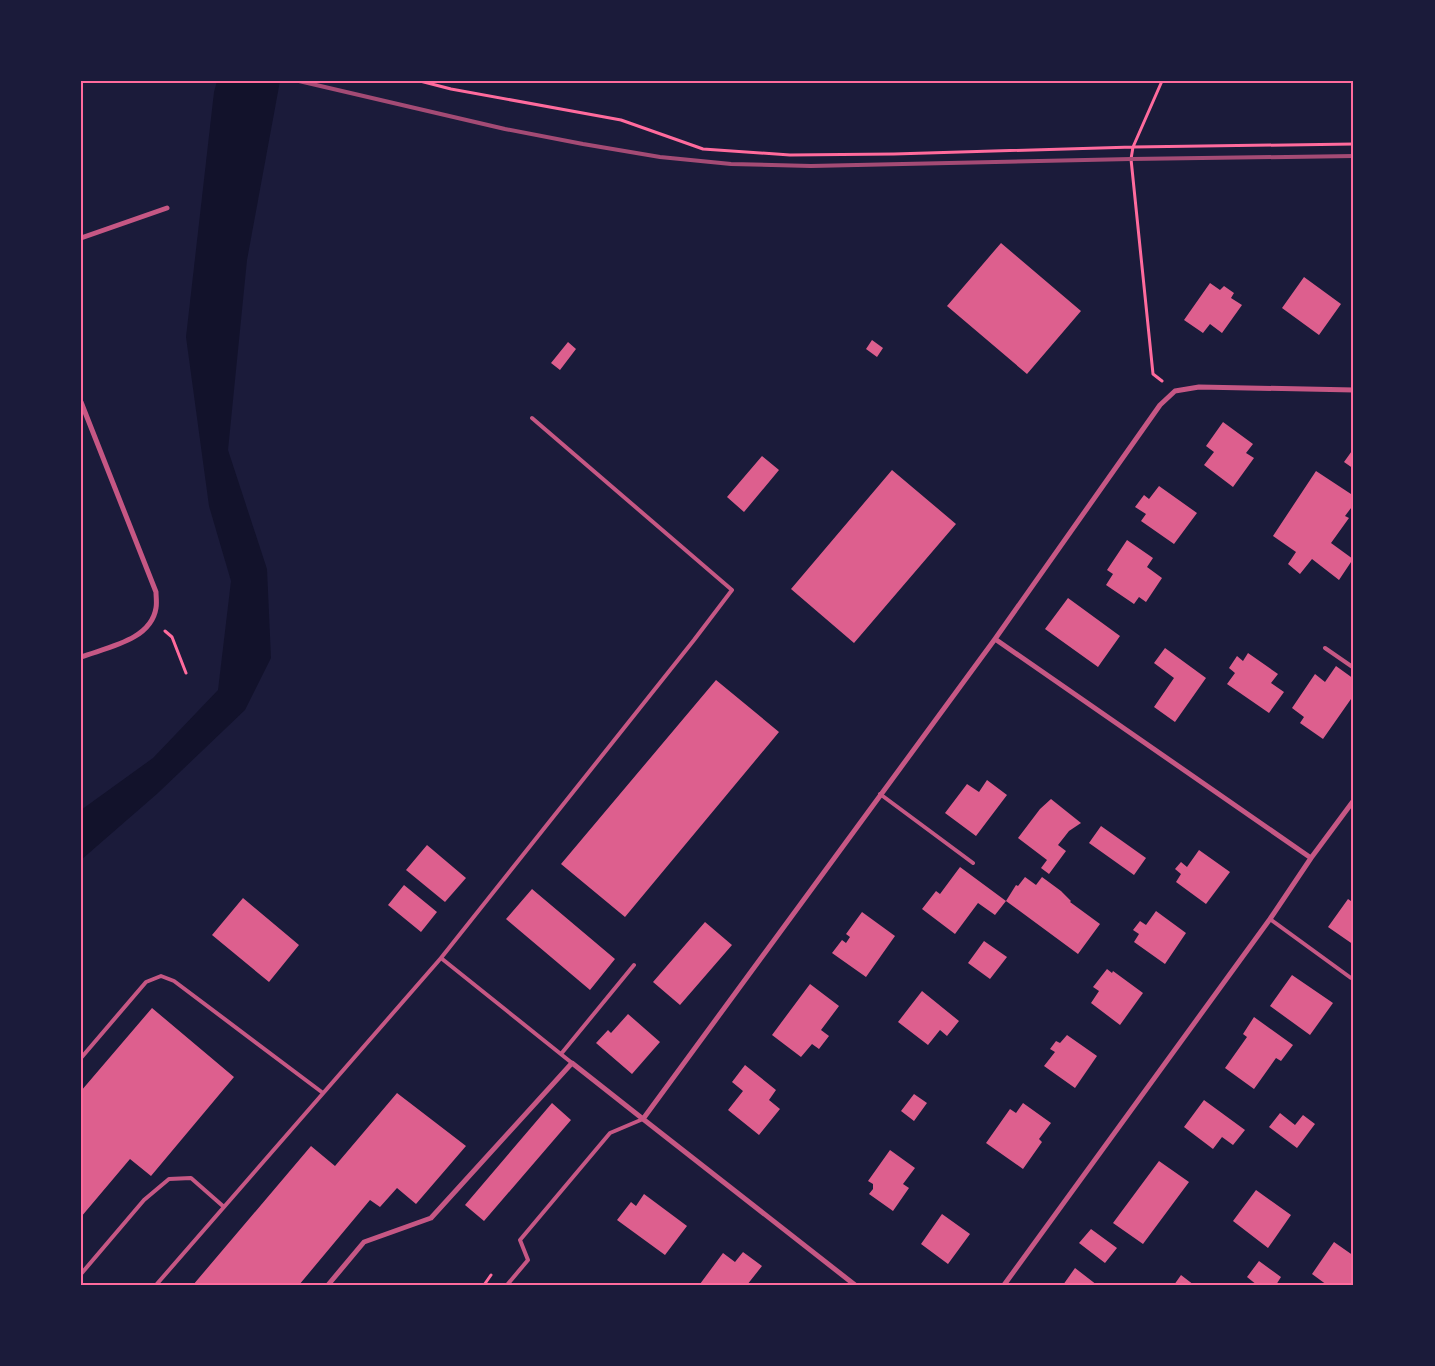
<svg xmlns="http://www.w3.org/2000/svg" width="1435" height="1366" font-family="'Asap Condensed',sans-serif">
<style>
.water{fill:#12122b}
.building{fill:#dd5f8e}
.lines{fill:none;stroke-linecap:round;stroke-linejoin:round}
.path{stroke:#ff6b9d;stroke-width:3}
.service{stroke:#c65784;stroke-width:4}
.minor{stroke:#c65784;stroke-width:5}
.rail{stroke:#a44b75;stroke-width:4}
.neatline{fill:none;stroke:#ff6b9d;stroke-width:2}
</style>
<rect width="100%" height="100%" fill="#1b1b3a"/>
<path class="water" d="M 217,81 L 280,81 L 247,260 L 228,450 L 267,569 L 271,658 L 245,710 L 158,793 L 81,860 L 81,810 L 153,758 L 218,690 L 231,581 L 209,506 L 186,337 L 214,92 Z"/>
<path class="building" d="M 1001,243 L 1081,311 L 1027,374 L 947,306 Z
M 1304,277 L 1341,304 L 1319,335 L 1282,308 Z
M 1210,283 L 1220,290 L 1224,286 L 1234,293 L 1231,298 L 1242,305 L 1222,333 L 1210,324 L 1203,333 L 1184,320 Z
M 872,340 L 883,348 L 877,357 L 866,349 Z
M 568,342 L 576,349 L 560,370 L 551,363 Z
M 1223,422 L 1253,444 L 1246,453 L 1254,458 L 1233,487 L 1204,465 L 1214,452 L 1206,446 Z
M 1354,448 L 1354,469 L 1344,462 Z
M 762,456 L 779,470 L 744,512 L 727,497 Z
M 892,470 L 956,524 L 854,643 L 791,589 Z
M 1316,471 L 1354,496 L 1354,504 L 1345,516 L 1349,518 L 1331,543 L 1353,559 L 1339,580 L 1312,559 L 1300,574 L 1288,564 L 1296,552 L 1273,536 Z
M 1159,486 L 1197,513 L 1174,544 L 1141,521 L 1146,514 L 1135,507 L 1144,495 L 1149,499 Z
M 1127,540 L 1153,558 L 1147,567 L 1162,578 L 1146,602 L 1139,597 L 1134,604 L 1106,585 L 1113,574 L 1107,570 Z
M 1068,598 L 1120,636 L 1098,667 L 1045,629 Z
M 1165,648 L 1206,678 L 1175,722 L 1154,707 L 1174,678 L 1154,663 Z
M 1248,653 L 1278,674 L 1271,683 L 1284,692 L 1269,713 L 1227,684 L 1235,673 L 1229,668 L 1237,656 L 1243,661 Z
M 1336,666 L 1354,679 L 1354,702 L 1351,699 L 1323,739 L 1300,723 L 1304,717 L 1292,708 L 1315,674 L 1325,682 Z
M 716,680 L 779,732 L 625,917 L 561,864 Z
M 987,780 L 1007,795 L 976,836 L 945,813 L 967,784 L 979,792 Z
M 1051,799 L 1081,823 L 1069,831 L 1058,845 L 1066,851 L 1049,874 L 1041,868 L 1047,860 L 1018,838 L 1040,809 Z
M 1101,826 L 1146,858 L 1134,875 L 1089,843 Z
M 427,845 L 466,878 L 445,902 L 406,870 Z
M 1199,850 L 1230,872 L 1206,904 L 1176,882 L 1181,874 L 1175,869 L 1181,862 L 1187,867 Z
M 960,867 L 1006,901 L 995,915 L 978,903 L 955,934 L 922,909 L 936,891 L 940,894 Z
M 1025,877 L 1036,885 L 1042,877 L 1061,891 L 1071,901 L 1070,902 L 1100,924 L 1078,954 L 1006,901 L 1016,885 L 1018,886 Z
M 404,885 L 437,912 L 421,932 L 388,905 Z
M 532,889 L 615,959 L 590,990 L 506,919 Z
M 243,898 L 299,945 L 269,982 L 212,935 Z
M 1348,899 L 1354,903 L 1354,945 L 1328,927 Z
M 1156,911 L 1186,933 L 1165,964 L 1134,942 L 1139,934 L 1133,930 L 1140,921 L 1146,925 Z
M 862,912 L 895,936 L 866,977 L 832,953 L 842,940 L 846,943 L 850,937 L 846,934 Z
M 705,922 L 732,945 L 680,1005 L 653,982 Z
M 984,941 L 1007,957 L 990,979 L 968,963 Z
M 1107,969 L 1112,973 L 1113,971 L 1143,993 L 1120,1025 L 1091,1003 L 1099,991 L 1093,987 Z
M 1292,975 L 1333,1003 L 1310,1035 L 1270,1006 Z
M 810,984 L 839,1006 L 821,1030 L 829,1036 L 819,1049 L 812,1044 L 801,1057 L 772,1035 Z
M 922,991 L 959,1021 L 947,1036 L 940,1030 L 928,1045 L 898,1022 Z
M 152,1008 L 234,1077 L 151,1176 L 130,1159 L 81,1217 L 81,1091 Z
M 628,1014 L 660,1042 L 632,1074 L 596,1043 L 608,1030 L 611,1033 Z
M 1254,1017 L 1293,1045 L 1281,1061 L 1276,1058 L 1254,1089 L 1225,1068 L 1247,1037 L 1243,1034 Z
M 1067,1035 L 1097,1056 L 1075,1088 L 1044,1066 L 1055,1052 L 1050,1049 L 1056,1041 L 1060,1043 Z
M 745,1065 L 776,1090 L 769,1100 L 780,1109 L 759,1135 L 728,1110 L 743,1091 L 732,1082 Z
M 397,1093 L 466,1146 L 416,1204 L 397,1188 L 380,1207 L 370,1200 L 299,1285 L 193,1285 L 311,1146 L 335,1166 Z
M 914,1094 L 927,1103 L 914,1121 L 901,1111 Z
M 1204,1100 L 1245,1130 L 1233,1145 L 1222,1137 L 1213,1149 L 1184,1127 Z
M 552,1103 L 571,1120 L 484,1221 L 465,1205 Z
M 1023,1103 L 1051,1123 L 1039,1139 L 1042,1142 L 1023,1169 L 986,1143 L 1010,1109 L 1016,1113 Z
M 1280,1113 L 1295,1125 L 1303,1115 L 1315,1124 L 1297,1148 L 1269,1127 Z
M 890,1150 L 915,1168 L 903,1184 L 909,1188 L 893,1211 L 869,1194 L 873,1189 L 873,1184 L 868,1181 Z
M 1159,1161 L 1189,1182 L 1143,1244 L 1113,1223 Z
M 1256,1190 L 1291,1215 L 1268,1248 L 1233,1221 Z
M 644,1194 L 687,1226 L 665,1255 L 617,1220 L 631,1202 L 636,1206 Z
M 942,1214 L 970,1234 L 948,1264 L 921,1244 Z
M 1091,1229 L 1117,1248 L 1105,1263 L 1079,1243 Z
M 1334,1242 L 1354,1256 L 1354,1285 L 1327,1285 L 1312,1274 Z
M 743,1252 L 762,1266 L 747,1285 L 701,1285 L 700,1284 L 723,1253 L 735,1262 Z
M 1259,1261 L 1281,1277 L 1276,1285 L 1257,1285 L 1247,1277 Z
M 1075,1268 L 1097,1285 L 1063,1285 Z
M 1181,1275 L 1194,1285 L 1174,1285 Z"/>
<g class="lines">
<path class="path" d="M 420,81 L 451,89 L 621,120 L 703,149 L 790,155 L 894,154 L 1133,147 L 1354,144
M 1162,81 L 1133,147 L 1131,159 L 1153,374 L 1162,381
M 165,631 L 172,637 L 186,673
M 484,1285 L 491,1275"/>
<path class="service" d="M 1325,648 L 1354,668
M 880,794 L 973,863
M 1270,919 L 1351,978
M 441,958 L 694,640 L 732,590 L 532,418
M 561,1054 L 634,965
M 81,1058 L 146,982 L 161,976 L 174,981 L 323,1093
M 81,1274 L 144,1200 L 169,1179 L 191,1178 L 224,1207
M 156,1285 L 441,958 L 572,1063
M 507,1285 L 528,1260 L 520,1240 L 610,1133 L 643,1119"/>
<path class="minor" d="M 81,238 L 167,208
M 81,402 L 156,592 C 156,597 157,603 156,608 C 151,640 108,647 81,657
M 995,639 L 1311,858
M 328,1285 L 364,1242 L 431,1218 L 572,1063 L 643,1119
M 855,1285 L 643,1119 L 995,639 L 1160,405 L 1175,391 L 1199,387 L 1354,390
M 1004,1285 L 1270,919 L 1311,858 L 1354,800"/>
<path class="rail" d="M 299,81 L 505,129 L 583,144 L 660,157 L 731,164 L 811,166 L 1131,159 L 1354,156"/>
</g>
<rect width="1435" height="1366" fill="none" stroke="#1b1b3a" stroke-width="165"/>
<rect x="82" y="82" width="1270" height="1202" class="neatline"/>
</svg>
